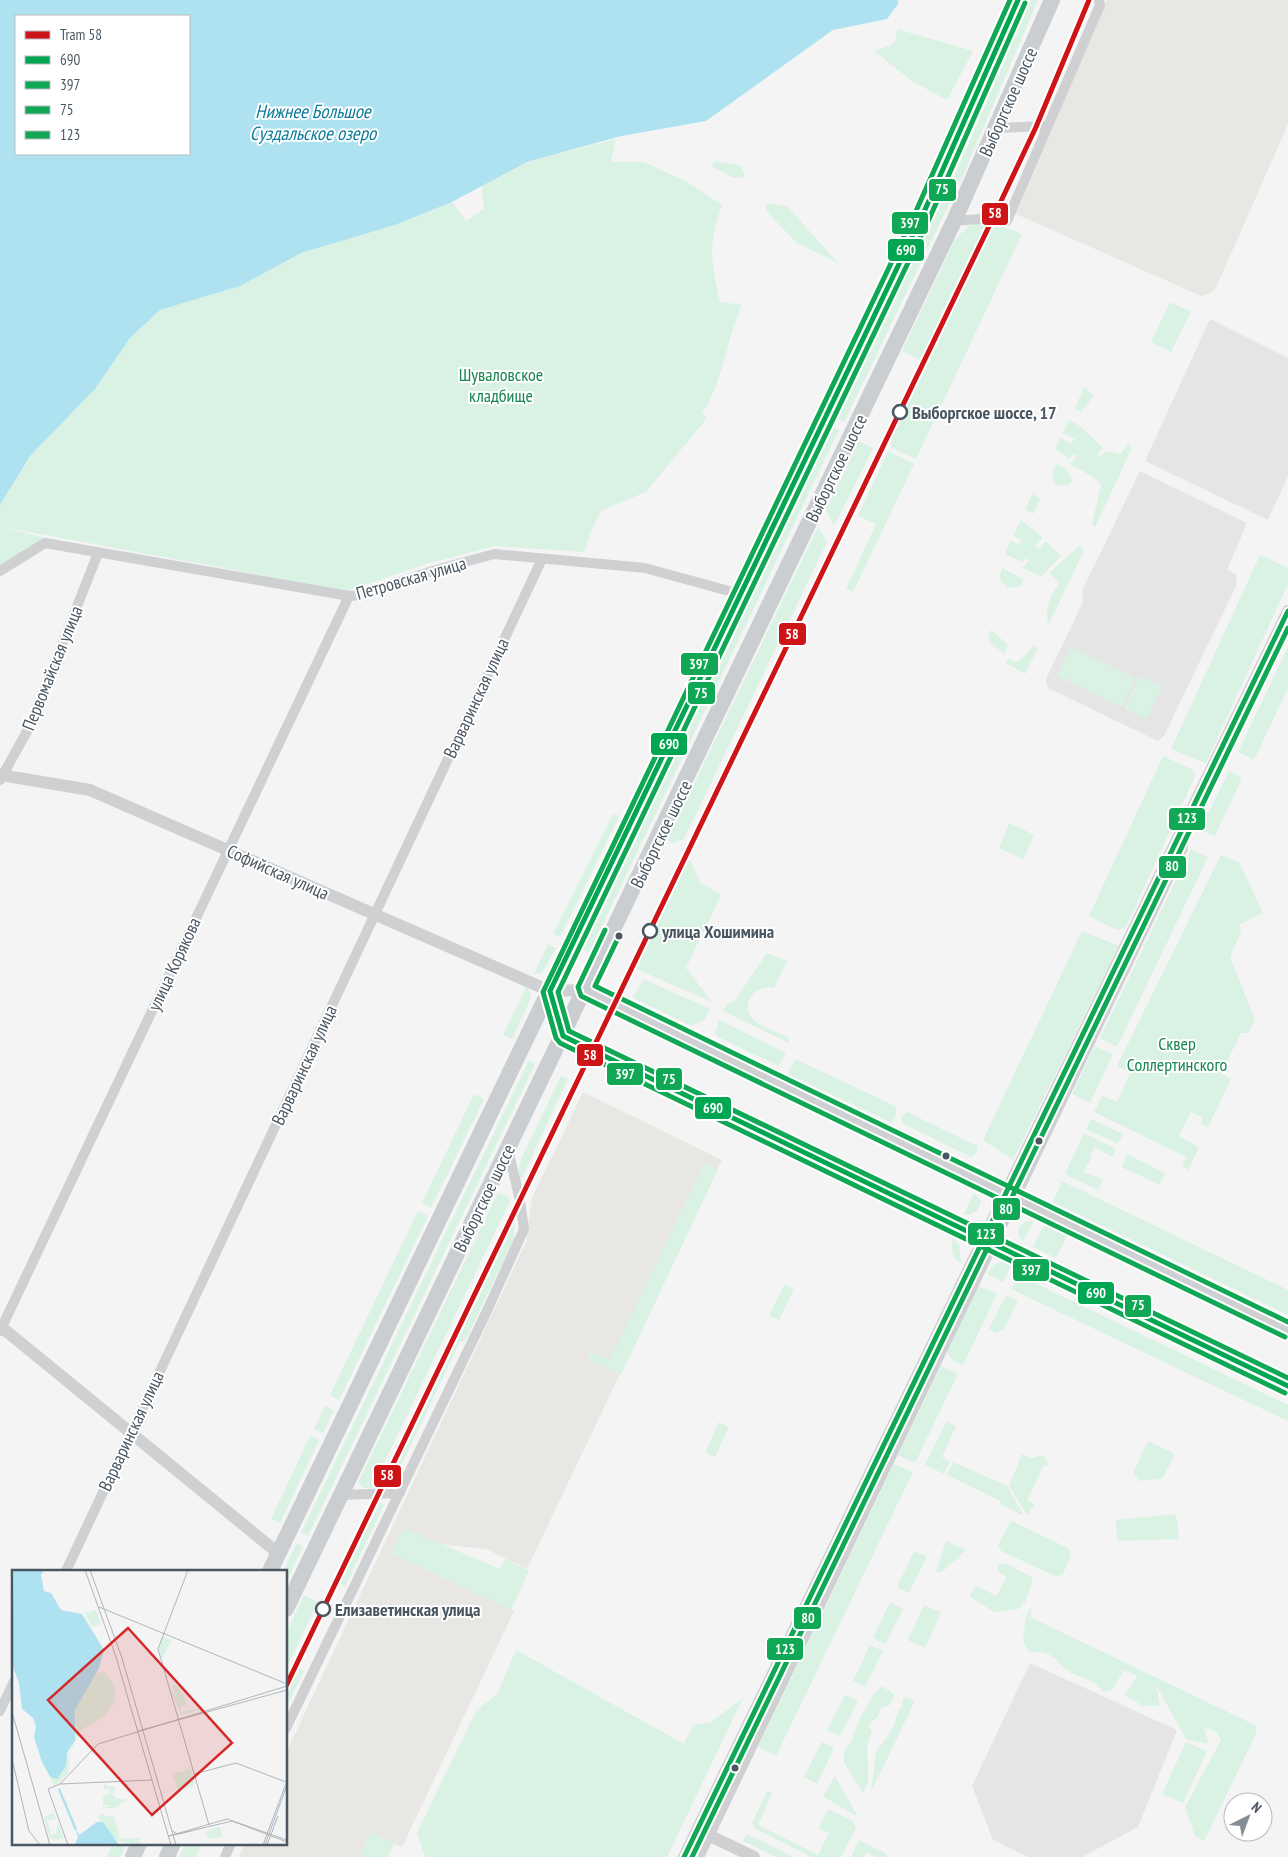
<svg xmlns="http://www.w3.org/2000/svg" width="1288" height="1857" font-family="'PT Sans Narrow',sans-serif">
<style>
.commercial{fill:#e8e7e3}
.education{fill:#e6e5e6}
.green{fill:#d9f2e3}
.water{fill:#aee2f0;fill-rule:evenodd}
.lines{fill:none;stroke-linecap:round;stroke-linejoin:round}
.minor{stroke:#ced0d2;stroke-width:10}
.tertiary{stroke:#ced0d2;stroke-width:12}
.primary{stroke:#caced1;stroke-width:16}
.bus-1-casing{stroke:#fff;stroke-width:9}
.bus-2-casing{stroke:#fff;stroke-width:9}
.bus-3-casing{stroke:#fff;stroke-width:9}
.bus-4-casing{stroke:#fff;stroke-width:9}
.bus-5-casing{stroke:#fff;stroke-width:9}
.bus-1{stroke:#00a651;stroke-width:5}
.bus-2{stroke:#10a855;stroke-width:5}
.bus-3{stroke:#10a855;stroke-width:5}
.bus-4{stroke:#10a855;stroke-width:5}
.bus-5{stroke:#10a855;stroke-width:5}
.tram-1-casing{stroke:#fff;stroke-width:9}
.tram-1{stroke:#ce1417;stroke-width:5}
.stop-dot{fill:#fff;stroke:#4a5661;stroke-width:2.5}
.bus-dot{fill:#4a5661;stroke:#fff;stroke-width:2}
.labels{text-anchor:middle;dominant-baseline:central;stroke-width:4;stroke-linejoin:round;paint-order:stroke}
.street-label{font-size:18px;fill:#4a5661;stroke:#fff}
.park-label{font-size:18px;fill:#17864f;stroke:#fff}
.stop-label{font-size:18px;font-weight:bold;fill:#4a5661;stroke:#fff;text-anchor:start}
.water-label{font-size:19px;font-style:italic;fill:#0c7c9b;stroke:#fff}
.inset-river{fill:none;stroke:#aee2f0;stroke-width:2.5}
.inset-road{fill:none;stroke:#b0b5b9;stroke-width:1}
.view{fill:#d62828;fill-opacity:0.15;stroke:#d62828;stroke-width:2.5}
.inset-edge{fill:none;stroke:#4a5661;stroke-width:2.5}
.line-badge{stroke:#fff;stroke-width:2}
.badge-label{font-size:14px;text-anchor:middle;font-weight:bold;fill:#fff}
</style>
<rect width="100%" height="100%" fill="#f4f4f4"/>
<path class="commercial" d="M 1107,0 L 1288,0 L 1288,124 L 1216,288 L 1209,294 L 1201,296 L 1016,214 Z
M 583,1092 L 722,1160 L 527,1569 L 486,1549 L 438,1544 L 426,1538 L 414,1564 L 514,1611 L 402,1847 L 371,1832 L 360,1857 L 239,1857 L 245,1843 L 286,1843 L 286,1753 L 526,1242 L 532,1198 Z"/>
<path class="education" d="M 1210,319 L 1288,358 L 1288,476 L 1268,520 L 1145,461 Z
M 1140,471 L 1247,523 L 1227,570 L 1236,574 L 1237,584 L 1164,736 L 1158,741 L 1048,688 L 1046,679 L 1083,602 L 1082,591 Z
M 1030,1663 L 1177,1730 L 1138,1827 L 1082,1857 L 1028,1857 L 993,1840 L 972,1786 Z"/>
<path class="green" d="M 1031,0 L 1038,0 L 964,173 L 844,422 L 837,418 L 957,170 Z
M 897,29 L 973,51 L 947,100 L 912,81 L 874,51 L 891,45 L 896,40 Z
M 616,139 L 611,162 L 644,162 L 687,182 L 722,205 C 707,248 711,260 720,302 L 742,305 C 727,336 722,387 702,413 L 707,418 L 646,492 L 602,510 L 591,531 L 584,552 L 495,546 L 430,563 L 347,591 L 2,527 L 45,538 L 0,567 L 0,505 L 30,456 L 95,389 L 130,338 L 160,310 L 240,286 L 301,253 L 395,225 L 452,202 L 466,221 L 484,209 L 482,186 L 527,162 Z
M 714,161 L 739,165 L 745,173 L 744,177 L 733,178 L 712,166 Z
M 766,203 L 788,207 L 838,263 L 797,243 L 767,212 Z
M 977,224 L 996,224 L 1022,234 L 916,459 L 890,447 L 892,444 L 888,442 L 926,363 L 902,351 L 955,239 L 969,226 Z
M 1170,302 L 1191,312 L 1171,352 L 1151,342 Z
M 1084,387 L 1094,396 L 1081,412 L 1075,408 Z
M 1069,420 L 1080,426 L 1103,448 L 1097,455 L 1100,457 L 1106,451 L 1120,454 L 1129,444 L 1132,448 L 1095,527 L 1092,524 L 1101,485 L 1093,477 L 1070,464 L 1077,456 L 1074,454 L 1069,459 L 1055,449 L 1060,438 L 1071,443 L 1075,439 L 1063,433 Z
M 833,427 L 839,430 L 589,953 L 582,949 Z
M 859,441 L 873,448 L 834,526 L 826,510 Z
M 888,451 L 914,464 L 853,592 L 846,589 L 876,524 L 858,516 Z
M 1057,464 L 1065,468 L 1072,479 L 1070,484 L 1058,486 L 1053,482 L 1053,469 Z
M 1033,492 L 1040,500 L 1033,514 L 1025,510 Z
M 1021,520 L 1043,538 L 1035,546 L 1038,549 L 1046,541 L 1061,556 L 1041,577 L 1023,568 L 1029,561 L 1026,558 L 1022,562 L 1005,554 L 1010,541 L 1018,544 L 1022,540 L 1013,536 Z
M 818,527 L 827,542 L 684,839 L 673,843 L 667,840 Z
M 1080,545 L 1084,550 L 1049,624 C 1043,611 1051,593 1060,583 L 1049,573 Z
M 1260,555 L 1288,568 L 1288,584 L 1206,763 L 1171,749 Z
M 1002,568 L 1023,579 L 1022,586 L 1008,588 L 999,579 Z
M 991,630 L 1008,645 L 1004,654 L 989,641 L 988,637 Z
M 1034,645 L 1038,648 L 1025,674 L 1006,663 L 1008,659 L 1016,662 L 1026,655 Z
M 1071,647 L 1135,678 L 1122,707 L 1057,676 Z
M 1288,647 L 1288,688 L 1254,760 L 1238,752 Z
M 1140,676 L 1162,687 L 1147,719 L 1124,709 Z
M 1163,756 L 1193,770 L 1195,776 L 1126,927 L 1117,930 L 1089,916 Z
M 1229,771 L 1242,778 L 1215,836 L 1200,830 Z
M 613,814 L 619,817 L 560,937 L 553,934 Z
M 1009,823 L 1034,835 L 1023,859 L 999,848 Z
M 1191,849 L 1208,857 L 1117,1047 L 1100,1038 Z
M 688,855 L 700,882 L 721,895 L 686,968 L 712,1002 L 634,968 Z
M 1221,855 L 1239,862 L 1263,913 L 1239,925 L 1241,932 L 1230,957 L 1255,1020 L 1248,1033 L 1241,1033 L 1221,1074 L 1231,1079 L 1208,1127 L 1201,1124 L 1203,1118 L 1191,1112 L 1179,1136 L 1199,1147 L 1188,1170 L 1182,1166 L 1186,1157 L 1094,1112 L 1102,1096 L 1117,1102 L 1130,1073 L 1117,1066 Z
M 1082,931 L 1119,946 L 1013,1160 L 983,1140 Z
M 548,944 L 556,948 L 542,973 L 534,974 Z
M 767,953 L 787,961 L 774,988 C 756,983 739,1004 753,1019 C 761,1028 777,1032 788,1037 L 789,1043 L 723,1011 L 727,1004 L 735,1000 Z
M 643,979 L 710,1009 L 704,1020 L 692,1026 L 633,998 Z
M 527,985 L 531,998 L 512,1039 L 503,1035 Z
M 719,1020 L 786,1053 L 779,1066 L 720,1038 L 715,1034 Z
M 1095,1046 L 1113,1054 L 1090,1103 L 1072,1094 Z
M 795,1059 L 895,1106 L 897,1111 L 892,1123 L 788,1074 Z
M 529,1060 L 535,1064 L 308,1536 L 301,1533 Z
M 561,1076 L 568,1079 L 520,1182 L 518,1173 L 521,1159 Z
M 474,1094 L 484,1099 L 431,1208 L 422,1203 Z
M 907,1112 L 977,1146 L 977,1152 L 971,1157 L 902,1123 L 902,1116 Z
M 1091,1119 L 1123,1134 L 1118,1144 L 1086,1129 Z
M 1084,1133 L 1116,1149 L 1112,1157 L 1095,1147 L 1090,1157 L 1091,1159 L 1083,1172 L 1103,1179 L 1098,1190 L 1065,1174 Z
M 1127,1154 L 1165,1173 L 1160,1185 L 1122,1167 Z
M 705,1163 L 718,1169 L 621,1375 L 588,1359 L 591,1352 L 609,1360 Z
M 1062,1181 L 1288,1290 L 1288,1315 L 1053,1202 Z
M 498,1193 L 508,1196 L 510,1201 L 372,1488 L 364,1488 L 358,1483 Z
M 974,1193 L 981,1200 L 978,1210 L 969,1215 L 964,1214 Z
M 418,1211 L 428,1216 L 339,1400 L 330,1395 Z
M 515,1217 L 514,1239 L 465,1341 L 460,1342 L 398,1472 L 400,1474 L 398,1481 L 386,1487 Z
M 1034,1220 L 1023,1242 L 1018,1235 L 1019,1226 L 1026,1221 Z
M 1044,1225 L 1067,1236 L 1056,1258 L 1033,1247 Z
M 953,1237 L 960,1247 L 961,1264 C 951,1257 951,1248 953,1237 Z
M 1000,1262 L 1011,1265 L 1003,1282 L 987,1274 L 994,1265 Z
M 1018,1275 L 1288,1405 L 1288,1421 L 1011,1289 Z
M 784,1285 L 794,1289 L 779,1320 L 769,1315 Z
M 978,1285 L 997,1294 L 963,1365 L 953,1361 L 947,1352 Z
M 1006,1295 L 1018,1301 L 1004,1329 L 997,1333 L 989,1329 Z
M 941,1366 L 958,1374 L 915,1463 L 898,1455 Z
M 325,1406 L 334,1410 L 323,1433 L 314,1429 Z
M 719,1422 L 729,1427 L 715,1457 L 705,1453 Z
M 946,1422 L 956,1426 L 942,1457 L 950,1461 L 944,1474 L 925,1465 Z
M 310,1436 L 319,1440 L 280,1523 L 271,1519 Z
M 1148,1441 L 1175,1454 L 1163,1478 L 1140,1481 L 1133,1473 Z
M 1022,1454 L 1031,1458 L 1042,1455 L 1046,1458 L 1049,1467 L 1044,1465 L 1027,1500 L 1035,1504 L 1027,1515 L 1009,1486 Z
M 953,1462 L 1007,1486 L 1024,1516 L 1000,1504 L 1001,1501 L 947,1475 Z
M 894,1464 L 913,1472 L 776,1756 L 758,1747 Z
M 378,1501 L 384,1505 L 345,1587 L 339,1582 Z
M 1176,1514 L 1179,1539 L 1117,1541 L 1116,1520 Z
M 1011,1521 L 1068,1548 L 1071,1555 L 1063,1574 L 1057,1577 L 1001,1551 L 998,1545 Z
M 406,1529 L 500,1569 L 505,1559 L 529,1571 L 511,1610 L 391,1553 L 402,1531 Z
M 946,1541 L 966,1550 L 942,1572 L 932,1572 L 937,1570 Z
M 297,1543 L 303,1546 L 286,1582 L 286,1571 L 283,1571 Z
M 914,1551 L 927,1557 L 909,1593 L 897,1587 Z
M 999,1564 L 1007,1564 L 1033,1578 L 1026,1601 L 1018,1609 L 994,1612 L 969,1596 L 976,1586 L 997,1596 L 1006,1577 L 997,1570 Z
M 304,1595 L 318,1602 L 286,1669 L 286,1633 Z
M 890,1602 L 903,1609 L 885,1644 L 873,1638 Z
M 924,1605 L 941,1612 L 925,1648 L 908,1640 Z
M 1032,1607 L 1030,1617 L 1257,1726 L 1255,1736 L 1204,1841 L 1195,1836 L 1185,1807 L 1221,1740 L 1216,1731 L 1204,1728 L 1209,1744 L 1186,1739 L 1156,1685 L 1160,1706 L 1143,1706 L 1124,1695 L 1137,1676 L 1124,1670 L 1112,1690 L 1103,1692 C 1093,1678 1087,1681 1074,1674 C 1056,1666 1058,1650 1030,1652 L 1023,1642 L 1026,1615 Z
M 870,1645 L 883,1651 L 865,1687 L 853,1681 Z
M 516,1650 L 684,1744 L 693,1725 L 711,1722 L 743,1698 L 667,1857 L 425,1857 L 417,1833 L 476,1711 L 498,1693 Z
M 298,1668 L 304,1671 L 286,1708 L 286,1692 Z
M 882,1686 L 895,1695 L 890,1705 L 881,1708 L 877,1718 L 872,1721 L 869,1726 L 872,1732 C 861,1748 875,1776 863,1793 L 844,1763 L 844,1751 L 851,1742 L 859,1720 L 874,1694 Z
M 845,1695 L 858,1701 L 840,1736 L 827,1730 Z
M 906,1697 L 914,1700 L 913,1705 L 871,1792 L 876,1752 L 892,1730 L 899,1709 L 902,1708 L 903,1699 Z
M 822,1742 L 834,1748 L 817,1784 L 804,1777 Z
M 1186,1742 L 1207,1751 L 1183,1803 L 1162,1794 Z
M 835,1776 L 857,1815 L 856,1816 L 823,1796 Z
M 767,1791 L 772,1793 L 758,1825 L 818,1855 L 829,1833 L 818,1828 L 828,1809 L 853,1821 L 856,1828 L 841,1857 L 812,1857 L 756,1829 L 752,1823 Z
M 371,1832 L 394,1843 L 388,1857 L 359,1857 Z
M 747,1834 L 794,1857 L 776,1857 L 743,1841 Z
M 859,1840 L 887,1854 L 886,1857 L 876,1857 L 866,1852 L 864,1857 L 851,1857 Z
M 113,1843 L 127,1843 L 120,1857 L 107,1857 Z
M 186,1843 L 202,1843 L 196,1857 L 179,1857 Z"/>
<path class="water" d="M 0,0 L 898,0 L 898,4 L 887,19 L 833,30 L 706,121 L 621,136 L 527,162 L 452,202 L 395,225 L 301,253 L 240,286 L 160,310 L 130,338 L 95,389 L 30,456 L 0,505 ZM 16,16 L 189,16 L 189,154 L 16,154 Z"/>
<g class="lines">
<path class="minor" d="M 997,128 L 1048,126
M 954,221 L 993,218 L 1007,221 L 1100,5 L 1099,0
M 0,571 L 45,543 L 349,596 L 361,595 L 432,571 L 494,554 L 645,568 L 740,594
M 0,780 L 30,726 L 98,553
M 0,1331 L 349,596
M 341,1495 L 400,1493
M 66,1571 L 542,559
M 0,1711 L 14,1681
M 286,1728 L 486,1313 L 524,1229 L 520,1201 L 508,1149
M 225,1857 L 231,1843"/>
<path class="tertiary" d="M 0,775 L 90,790 L 550,991 L 585,990 L 1288,1330
M 550,991 L 563,1036 L 1288,1386
M 0,1326 L 278,1553
M 702,1832 L 754,1857
M 684,1857 L 1288,611
M 698,1857 L 1182,848"/>
<path class="primary" d="M 270,1571 L 923,214 L 1018,0
M 286,1609 L 954,221 L 1052,0
M 133,1857 L 139,1843
M 167,1857 L 173,1843"/>
<g class="bus-1-casing">
<path id="bus-1" d="M 550,991 L 923,214 L 1018,0
M 550,991 L 563,1036 L 1288,1386"/>
</g>
<g class="bus-2-casing">
<path id="bus-2" d="M 1010,0 L 916,211 L 543,992 L 556,1038 L 560,1043 L 1285,1393
M 605,930 L 578,987 L 581,996 L 1285,1337"/>
</g>
<g class="bus-3-casing">
<path id="bus-3" d="M 1025,3 L 930,217 L 558,992 L 569,1031 L 1288,1378
M 619,936 L 595,986 L 1288,1322"/>
</g>
<g class="bus-4-casing">
<path id="bus-4" d="M 684,1857 L 1288,611"/>
</g>
<g class="bus-5-casing">
<path id="bus-5" d="M 692,1857 L 1288,628"/>
</g>
<use href="#bus-1" class="bus-1"/>
<use href="#bus-2" class="bus-2"/>
<use href="#bus-3" class="bus-3"/>
<use href="#bus-4" class="bus-4"/>
<use href="#bus-5" class="bus-5"/>
<g class="tram-1-casing">
<path id="tram-1" d="M 286,1686 L 993,218 L 1036,127 L 1089,0"/>
</g>
<use href="#tram-1" class="tram-1"/>
</g>
<g class="stop-dot">
<circle cx="900" cy="412" r="7"/>
<circle cx="650" cy="931" r="7"/>
<circle cx="323" cy="1609" r="7"/>
</g>
<g class="bus-dot">
<circle cx="619" cy="936" r="4.5"/>
<circle cx="1039" cy="1141" r="4.5"/>
<circle cx="946" cy="1156" r="4.5"/>
<circle cx="735" cy="1768" r="4.5"/>
</g>
<g class="labels">
<g class="street-label">
<text transform="translate(1008 102) rotate(-66)">Выборгское шоссе</text>
<text transform="translate(836 468) rotate(-64)">Выборгское шоссе</text>
<text transform="translate(411 578) rotate(-16)">Петровская улица</text>
<text transform="translate(52 668) rotate(-68)">Первомайская улица</text>
<text transform="translate(476 698) rotate(-65)">Варваринская улица</text>
<text transform="translate(661 834) rotate(-64)">Выборгское шоссе</text>
<text transform="translate(278 872) rotate(24)">Софийская улица</text>
<text transform="translate(174 964) rotate(-65)">улица Корякова</text>
<text transform="translate(304 1065) rotate(-65)">Варваринская улица</text>
<text transform="translate(484 1198) rotate(-64)">Выборгское шоссе</text>
<text transform="translate(131 1431) rotate(-65)">Варваринская улица</text>
</g>
<g class="park-label">
<text x="501" y="374">Шуваловское<tspan x="501" dy="21">кладбище</tspan></text>
<text x="1177" y="1043">Сквер<tspan x="1177" dy="21">Соллертинского</tspan></text>
</g>
<g class="stop-label">
<text x="912" y="412">Выборгское шоссе, 17</text>
<text x="662" y="931">улица Хошимина</text>
<text x="335" y="1609">Елизаветинская улица</text>
</g>
<g class="water-label">
<text x="313" y="111">Нижнее Большое<tspan x="313" dy="22">Суздальское озеро</tspan></text>
</g>
</g>
<g transform="translate(12 1570)">
<rect width="275" height="275" fill="#f4f4f4"/>
<path d="M 84,40 L 89,54 L 80,57 L 73,43 ZM 150,66 L 159,70 L 150,90 L 147,79 ZM 92,102 L 103,116 L 103,131 L 91,147 L 69,160 L 58,183 L 56,203 L 42,217 L 39,208 L 42,208 L 56,187 L 64,165 L 63,140 L 82,104 ZM 160,114 L 165,116 L 173,128 L 175,136 L 169,137 L 169,142 L 199,136 L 169,145 L 157,116 L 163,127 ZM 177,193 L 183,214 L 180,216 L 184,216 L 166,221 L 160,203 L 176,200 ZM 92,214 L 104,218 L 100,224 L 104,228 L 115,230 L 102,238 L 91,238 L 98,235 L 91,235 L 91,226 L 98,224 L 97,219 L 92,219 ZM 42,243 L 44,249 L 35,250 L 39,265 L 44,263 L 46,253 L 52,268 L 48,269 L 38,269 L 32,247 ZM 92,243 L 93,247 L 102,245 L 108,269 L 127,268 L 128,275 L 102,270 L 86,247 ZM 208,257 L 210,267 L 196,269 L 194,261 Z" fill="#d9f2e3"/>
<path d="M 2,0 L 32,0 L 29,5 L 32,21 L 39,23 L 49,40 L 70,44 L 92,80 L 87,98 L 63,140 L 63,170 L 55,183 L 54,196 L 45,209 L 38,207 L 30,192 L 22,167 L 24,156 L 21,148 L 10,139 L 7,113 L 0,94 ZM 85,252 L 91,252 L 107,275 L 63,275 L 66,267 L 63,259 L 67,265 Z" fill="#aee2f0"/>
<path class="inset-river" d="M 47,219 L 64,260"/>
<path class="inset-road" d="M 73,0 L 104,87 L 159,275M 78,0 L 110,88 L 164,275M 176,0 L 146,79 L 197,255M 87,37 L 275,114M 0,142 L 38,275M 126,161 L 275,120M 0,189 L 17,261 L 28,275M 182,204 L 224,193 L 274,212M 48,214 L 86,174 L 275,116M 160,261 L 166,264 L 220,251 L 275,272M 157,266 L 215,249 L 275,270M 157,266 L 179,261M 56,275 L 36,219 L 48,214 L 140,210M 251,275 L 275,211M 253,275 L 275,215M 255,275 L 266,246"/>
<path class="view" d="M 116,58 L 220,173 L 140,245 L 36,130 Z"/>
<rect width="275" height="275" class="inset-edge"/>
</g>
<g class="line-badge">
<rect x="928" y="178" width="29" height="24" rx="5" fill="#10a855"/>
<rect x="981" y="202" width="28" height="24" rx="5" fill="#ce1417"/>
<rect x="891" y="211" width="38" height="24" rx="5" fill="#10a855"/>
<rect x="887" y="238" width="38" height="24" rx="5" fill="#00a651"/>
<rect x="778" y="622" width="29" height="24" rx="5" fill="#ce1417"/>
<rect x="680" y="652" width="39" height="24" rx="5" fill="#10a855"/>
<rect x="687" y="681" width="29" height="24" rx="5" fill="#10a855"/>
<rect x="650" y="732" width="38" height="24" rx="5" fill="#00a651"/>
<rect x="1168" y="807" width="38" height="24" rx="5" fill="#10a855"/>
<rect x="1158" y="855" width="29" height="24" rx="5" fill="#10a855"/>
<rect x="576" y="1043" width="28" height="24" rx="5" fill="#ce1417"/>
<rect x="606" y="1062" width="38" height="24" rx="5" fill="#10a855"/>
<rect x="655" y="1067" width="28" height="24" rx="5" fill="#10a855"/>
<rect x="694" y="1096" width="38" height="24" rx="5" fill="#00a651"/>
<rect x="992" y="1197" width="29" height="24" rx="5" fill="#10a855"/>
<rect x="967" y="1222" width="38" height="24" rx="5" fill="#10a855"/>
<rect x="1012" y="1258" width="38" height="24" rx="5" fill="#10a855"/>
<rect x="1077" y="1281" width="38" height="24" rx="5" fill="#00a651"/>
<rect x="1124" y="1294" width="28" height="24" rx="5" fill="#10a855"/>
<rect x="373" y="1464" width="29" height="24" rx="5" fill="#ce1417"/>
<rect x="793" y="1606" width="29" height="24" rx="5" fill="#10a855"/>
<rect x="766" y="1637" width="38" height="24" rx="5" fill="#10a855"/>
</g>
<g class="badge-label">
<text x="942" y="194">75</text>
<text x="995" y="218">58</text>
<text x="910" y="228">397</text>
<text x="906" y="255">690</text>
<text x="792" y="639">58</text>
<text x="699" y="669">397</text>
<text x="701" y="698">75</text>
<text x="669" y="749">690</text>
<text x="1187" y="823">123</text>
<text x="1172" y="871">80</text>
<text x="590" y="1060">58</text>
<text x="625" y="1079">397</text>
<text x="669" y="1084">75</text>
<text x="713" y="1113">690</text>
<text x="1006" y="1214">80</text>
<text x="986" y="1239">123</text>
<text x="1031" y="1275">397</text>
<text x="1096" y="1298">690</text>
<text x="1138" y="1310">75</text>
<text x="387" y="1480">58</text>
<text x="808" y="1623">80</text>
<text x="785" y="1654">123</text>
</g>
<rect x="15" y="15" width="175" height="140" fill="#ffffff" stroke="#b7bbc0"/>
<rect x="25" y="31" width="25" height="8" fill="#ce1417" stroke="#b7bbc0"/>
<text x="60" y="40" font-size="15" fill="#4a5661">Tram 58</text>
<rect x="25" y="56" width="25" height="8" fill="#00a651" stroke="#b7bbc0"/>
<text x="60" y="65" font-size="15" fill="#4a5661">690</text>
<rect x="25" y="81" width="25" height="8" fill="#10a855" stroke="#b7bbc0"/>
<text x="60" y="90" font-size="15" fill="#4a5661">397</text>
<rect x="25" y="106" width="25" height="8" fill="#10a855" stroke="#b7bbc0"/>
<text x="60" y="115" font-size="15" fill="#4a5661">75</text>
<rect x="25" y="131" width="25" height="8" fill="#10a855" stroke="#b7bbc0"/>
<text x="60" y="140" font-size="15" fill="#4a5661">123</text>
<g transform="translate(1248 1817) rotate(42)"><circle r="24" fill="#ffffff" stroke="#b7bbc0"/>
<path d="M0-4L9 19L0 12L-9 19Z" fill="#868d94"/>
<text y="-8" font-size="14" font-weight="bold" text-anchor="middle" fill="#4a5661">N</text>
</g>
</svg>
